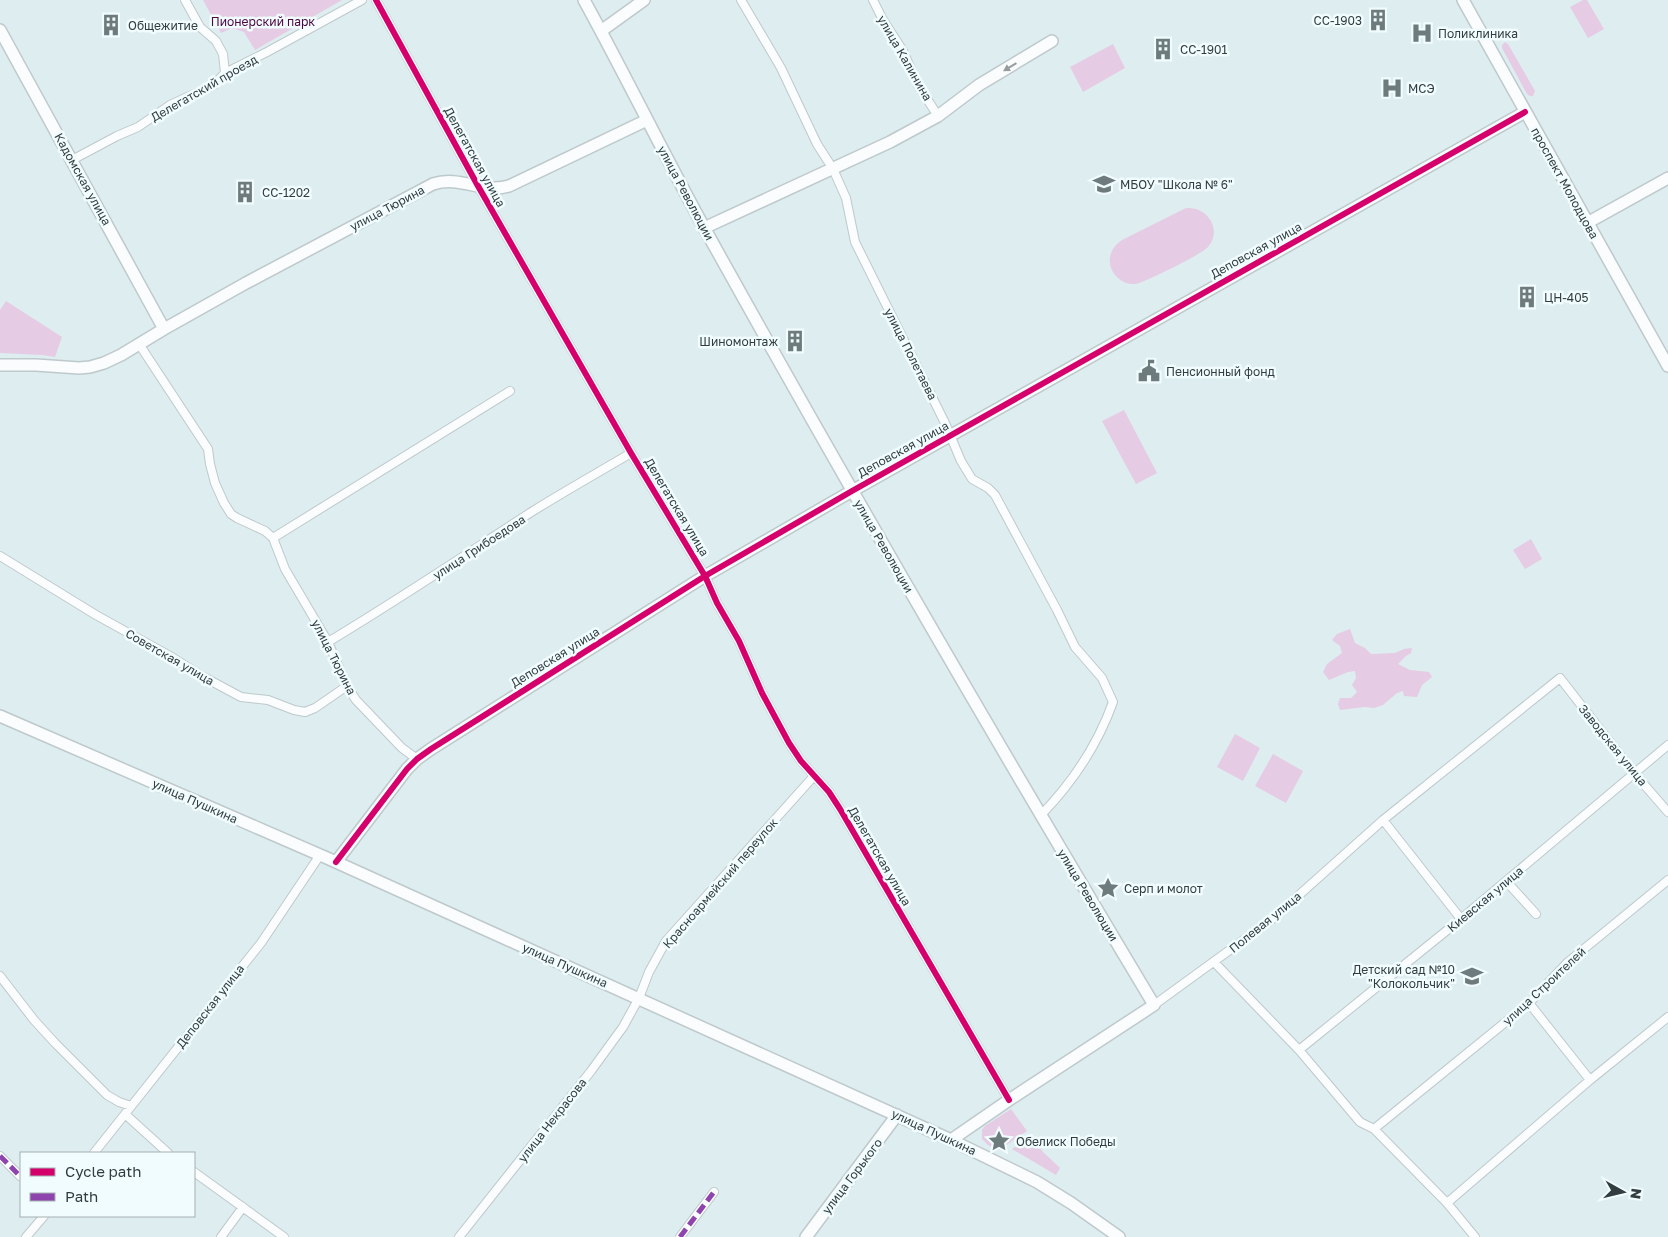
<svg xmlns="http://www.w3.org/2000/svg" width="1668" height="1237" font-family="'Golos Text',sans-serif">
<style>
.green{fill:#e5cbe3}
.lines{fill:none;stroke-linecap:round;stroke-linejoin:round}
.street-casing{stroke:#bec9cc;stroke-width:10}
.secondary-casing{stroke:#bec9cc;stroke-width:14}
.street{stroke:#fafcfd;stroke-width:8}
.secondary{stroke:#fafcfd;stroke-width:11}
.quiet{stroke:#8e44ad;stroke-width:5;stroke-dasharray:10 5;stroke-linecap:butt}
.cycleway-casing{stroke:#f1fcff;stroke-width:9}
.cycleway{stroke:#d6006c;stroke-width:6}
.oneway{fill:#969c9e}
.labels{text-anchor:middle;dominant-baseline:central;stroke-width:5;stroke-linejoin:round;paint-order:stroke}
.poi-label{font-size:12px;fill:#323d3f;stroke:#f1fcff;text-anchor:start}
.park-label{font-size:12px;fill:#4f0641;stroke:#f1fcff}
.street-label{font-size:12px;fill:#323d3f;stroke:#f1fcff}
</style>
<rect width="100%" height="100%" fill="#deedf0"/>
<path class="green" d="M 203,0 L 342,0 L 255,50 L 244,32 L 232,28 L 221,33 Z
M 1583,0 L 1587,0 L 1604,29 L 1588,38 L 1570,7 Z
M 1505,42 L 1508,44 L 1535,91 L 1533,96 L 1530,96 L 1527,94 L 1502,48 L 1502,45 Z
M 1113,44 L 1125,68 L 1083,92 L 1070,67 Z
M 1186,208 C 1207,206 1223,229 1208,247 C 1202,254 1144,283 1135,284 C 1125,285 1115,278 1111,268 C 1107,256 1113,245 1124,239 Z
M 6,301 L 62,337 L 55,357 L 42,355 L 0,353 L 0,310 Z
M 1124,410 L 1157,473 L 1136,484 L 1102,421 Z
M 1531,539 L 1542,559 L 1525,569 L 1513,550 Z
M 1350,629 L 1355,643 L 1365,648 L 1371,654 L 1395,653 L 1404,649 L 1412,648 L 1411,653 L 1406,656 L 1398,664 L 1410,670 L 1429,672 L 1432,677 L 1422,685 L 1417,697 L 1404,696 L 1403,691 L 1397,693 L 1383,705 L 1374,708 L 1365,707 L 1340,710 L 1338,704 L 1340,698 L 1351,698 L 1357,692 L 1352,685 L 1356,678 L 1355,671 L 1348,672 L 1329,680 L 1323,672 L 1327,664 L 1342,653 L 1340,646 L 1332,640 L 1337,634 Z
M 1235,734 L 1260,748 L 1243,781 L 1217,767 Z
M 1273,754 L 1303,771 L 1286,803 L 1255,786 Z
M 1011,1109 L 1027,1131 L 999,1150 L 988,1145 L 982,1139 L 982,1130 L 985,1126 Z
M 1031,1137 L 1043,1152 L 1060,1168 L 1056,1175 L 1012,1149 Z"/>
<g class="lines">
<g class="street-casing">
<path id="street" d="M 185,0 L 200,27 L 216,41 L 223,54 L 225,73
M 376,0 L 478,186 L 631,453 L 705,576 L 717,603 L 739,641 L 762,693 L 789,743 L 801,761 L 829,792 L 840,809 L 1009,1100
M 741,0 L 781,68 L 817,144 L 833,169 L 846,198 L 855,242 L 945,423 L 961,461 L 972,479 L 988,488 L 995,495 L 1057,610 L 1075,647 L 1102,678 L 1113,702 C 1098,744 1072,783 1041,815
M 873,0 L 883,20 L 903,51 L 918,85 L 938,116
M 72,160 L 117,136 L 138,127 L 170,105 L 214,85 L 225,73 L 267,52 L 362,0
M 139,344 L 208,449 L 210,464 L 215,483 L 224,503 L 231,514 L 237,518 L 265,531 L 273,538 L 285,569 L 328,642 L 347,686 L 356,700 L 402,748 L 417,759
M 273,538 L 510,391
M 0,556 L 96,615 L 170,656 L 200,675 L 241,697 L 268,700 L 294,710 L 305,712 L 315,708 L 347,686
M 328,642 C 398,600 465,555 533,511 C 565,491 599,472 631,453
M 1383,820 L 1461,919
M 1506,881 L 1536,914
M 1214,962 L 1299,1050 L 1360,1122 L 1374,1129 L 1447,1203
M 0,976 L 34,1020 L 55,1043 L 107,1095 L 119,1102 L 131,1106
M 1529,1003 L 1590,1080
M 1154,1005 L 1271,920 L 1383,820 L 1560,678 L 1634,773 L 1668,812
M 1299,1050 L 1461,919 L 1668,745
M 125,1114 L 168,1153
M 1374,1129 L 1529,1003 L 1568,962 L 1668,880
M 94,1153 L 261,943 L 320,855
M 0,1156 L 21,1177
M 194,1172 L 284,1237
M 26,1237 L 44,1216
M 221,1237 L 243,1207
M 459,1237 L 591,1071 L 623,1027 L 639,998 L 649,972 L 666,941 L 814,776
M 680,1237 L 714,1192
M 1475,1237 L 1447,1203 L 1590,1080 L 1668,1017"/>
</g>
<g class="secondary-casing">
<path id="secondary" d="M 584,0 C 626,76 664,155 706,231 C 851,492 1001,750 1154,1005 L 1009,1100 L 951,1140
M 1463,0 L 1668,366
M 0,30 L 164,329
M 601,31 L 644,0
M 1587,223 L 1668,178
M 704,228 L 890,142 L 938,116 L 979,85 L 1052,41
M 0,365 L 36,365 L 79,368 L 90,367 L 104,363 L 121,355 L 164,329 L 246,283 L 433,184 C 460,175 482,194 509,186 L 647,120
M 0,716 L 327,858 L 951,1140 L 1037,1182 L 1071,1203 L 1119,1237
M 336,862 L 407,769 L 417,759 L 431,749 L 705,576 L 852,491 L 1525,112
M 806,1237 L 897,1115"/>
</g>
<use href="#street" class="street"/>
<use href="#secondary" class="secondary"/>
<path class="quiet" d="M 0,1156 L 21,1177
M 680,1237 L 714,1192"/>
<g class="cycleway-casing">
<path id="cycleway" d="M 376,0 L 478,186 L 631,453 L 705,576 L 717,603 L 739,641 L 762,693 L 789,743 L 801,761 L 829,792 L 840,809 L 1009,1100
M 336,862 L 407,769 L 417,759 L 431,749 L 705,576 L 852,491 L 1525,112"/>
</g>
<use href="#cycleway" class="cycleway"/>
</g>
<defs><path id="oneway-solid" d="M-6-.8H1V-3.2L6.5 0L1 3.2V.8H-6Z" transform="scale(1.25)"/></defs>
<use class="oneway" href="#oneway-solid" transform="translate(1010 67) rotate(149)"/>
<defs>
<g id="building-bare" transform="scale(1.725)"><path d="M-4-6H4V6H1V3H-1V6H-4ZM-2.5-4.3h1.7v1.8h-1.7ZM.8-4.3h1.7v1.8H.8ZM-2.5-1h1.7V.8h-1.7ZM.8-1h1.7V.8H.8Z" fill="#6e7b7d" stroke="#f1fcff" stroke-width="2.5" paint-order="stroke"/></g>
<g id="hospital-bare" transform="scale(1.725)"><path d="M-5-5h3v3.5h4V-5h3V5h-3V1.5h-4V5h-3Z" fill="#6e7b7d" stroke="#f1fcff" stroke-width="2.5" paint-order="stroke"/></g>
<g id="school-bare" transform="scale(1.725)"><path d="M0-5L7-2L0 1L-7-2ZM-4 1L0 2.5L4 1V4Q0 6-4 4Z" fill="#6e7b7d" stroke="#f1fcff" stroke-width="2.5" paint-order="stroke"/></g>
<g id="civic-bare" transform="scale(1.725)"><path d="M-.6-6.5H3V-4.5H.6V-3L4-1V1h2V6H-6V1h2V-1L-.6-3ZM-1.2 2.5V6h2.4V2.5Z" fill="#6e7b7d" stroke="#f1fcff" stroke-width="2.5" paint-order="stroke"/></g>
<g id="sight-bare" transform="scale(1.725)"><path d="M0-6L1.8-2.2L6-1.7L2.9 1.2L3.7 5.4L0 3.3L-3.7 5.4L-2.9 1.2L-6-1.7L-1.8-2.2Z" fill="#6e7b7d" stroke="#f1fcff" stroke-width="2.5" paint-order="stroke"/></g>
</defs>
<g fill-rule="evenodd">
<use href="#building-bare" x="1378" y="20"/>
<use href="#building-bare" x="111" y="25"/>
<use href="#hospital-bare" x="1422" y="33"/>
<use href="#building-bare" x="1163" y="49"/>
<use href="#hospital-bare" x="1392" y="88"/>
<use href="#school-bare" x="1104" y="184"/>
<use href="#building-bare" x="245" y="192"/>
<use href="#building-bare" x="1527" y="297"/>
<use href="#building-bare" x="795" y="341"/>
<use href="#civic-bare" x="1149" y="371"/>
<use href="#sight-bare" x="1108" y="888"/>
<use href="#school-bare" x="1472" y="976"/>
<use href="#sight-bare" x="999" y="1141"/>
</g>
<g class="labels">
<g class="poi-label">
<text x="1362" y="20" text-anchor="end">СС-1903</text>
<text x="128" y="25">Общежитие</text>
<text x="1438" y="33">Поликлиника</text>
<text x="1180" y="49">СС-1901</text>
<text x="1408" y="88">МСЭ</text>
<text x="1120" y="184">МБОУ "Школа № 6"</text>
<text x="262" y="192">СС-1202</text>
<text x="1544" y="297">ЦН-405</text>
<text x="778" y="341" text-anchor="end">Шиномонтаж</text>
<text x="1166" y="371">Пенсионный фонд</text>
<text x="1124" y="888">Серп и молот</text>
<text x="1455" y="969" text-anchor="end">Детский сад №10<tspan x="1455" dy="14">"Колокольчик"</tspan></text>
<text x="1016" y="1141">Обелиск Победы</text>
</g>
<g class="park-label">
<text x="263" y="21">Пионерский парк</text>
</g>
<g class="street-label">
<text transform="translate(905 58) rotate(60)">улица Калинина</text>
<text transform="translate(204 88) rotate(-30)">Делегатский проезд</text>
<text transform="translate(475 157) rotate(61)">Делегатская улица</text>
<text transform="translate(83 179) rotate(61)">Кадомская улица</text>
<text transform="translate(1565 183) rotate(61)">проспект Молодцова</text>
<text transform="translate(686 193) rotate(62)">улица Революции</text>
<text transform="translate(387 208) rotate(-28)">улица Тюрина</text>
<text transform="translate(1256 250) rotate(-29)">Деповская улица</text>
<text transform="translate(911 354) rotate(63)">улица Полетаева</text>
<text transform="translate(903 449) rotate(-29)">Деповская улица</text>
<text transform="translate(677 507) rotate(59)">Делегатская улица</text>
<text transform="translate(884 546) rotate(60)">улица Революции</text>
<text transform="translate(479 547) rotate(-33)">улица Грибоедова</text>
<text transform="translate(170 657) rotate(30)">Советская улица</text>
<text transform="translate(334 657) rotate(63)">улица Тюрина</text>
<text transform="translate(555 657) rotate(-32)">Деповская улица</text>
<text transform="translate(1613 745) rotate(51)">Заводская улица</text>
<text transform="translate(195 801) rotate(24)">улица Пушкина</text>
<text transform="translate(880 856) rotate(60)">Делегатская улица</text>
<text transform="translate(720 883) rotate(-49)">Красноармейский переулок</text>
<text transform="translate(1088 895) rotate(59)">улица Революции</text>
<text transform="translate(1485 899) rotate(-40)">Киевская улица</text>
<text transform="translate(1265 922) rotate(-39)">Полевая улица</text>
<text transform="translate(565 965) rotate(24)">улица Пушкина</text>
<text transform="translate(1544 986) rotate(-43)">улица Строителей</text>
<text transform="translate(210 1006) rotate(-52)">Деповская улица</text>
<text transform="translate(552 1120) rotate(-52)">улица Некрасова</text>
<text transform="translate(934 1132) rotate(25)">улица Пушкина</text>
<text transform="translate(852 1176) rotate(-53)">улица Горького</text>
</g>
</g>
<rect x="20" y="1152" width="175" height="65" fill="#f1fcff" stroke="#a5b0b2"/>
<rect x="30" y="1168" width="25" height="8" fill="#d6006c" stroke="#a5b0b2"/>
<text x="65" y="1177" font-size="15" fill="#323d3f">Cycle path</text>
<rect x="30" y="1193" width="25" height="8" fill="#8e44ad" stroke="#a5b0b2"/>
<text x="65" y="1202" font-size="15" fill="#323d3f">Path</text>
<g transform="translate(1623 1192) rotate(98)" stroke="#f1fcff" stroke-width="4" paint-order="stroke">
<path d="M0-4L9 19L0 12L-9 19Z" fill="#323d3f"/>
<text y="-8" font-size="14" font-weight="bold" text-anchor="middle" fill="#323d3f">N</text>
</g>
</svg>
